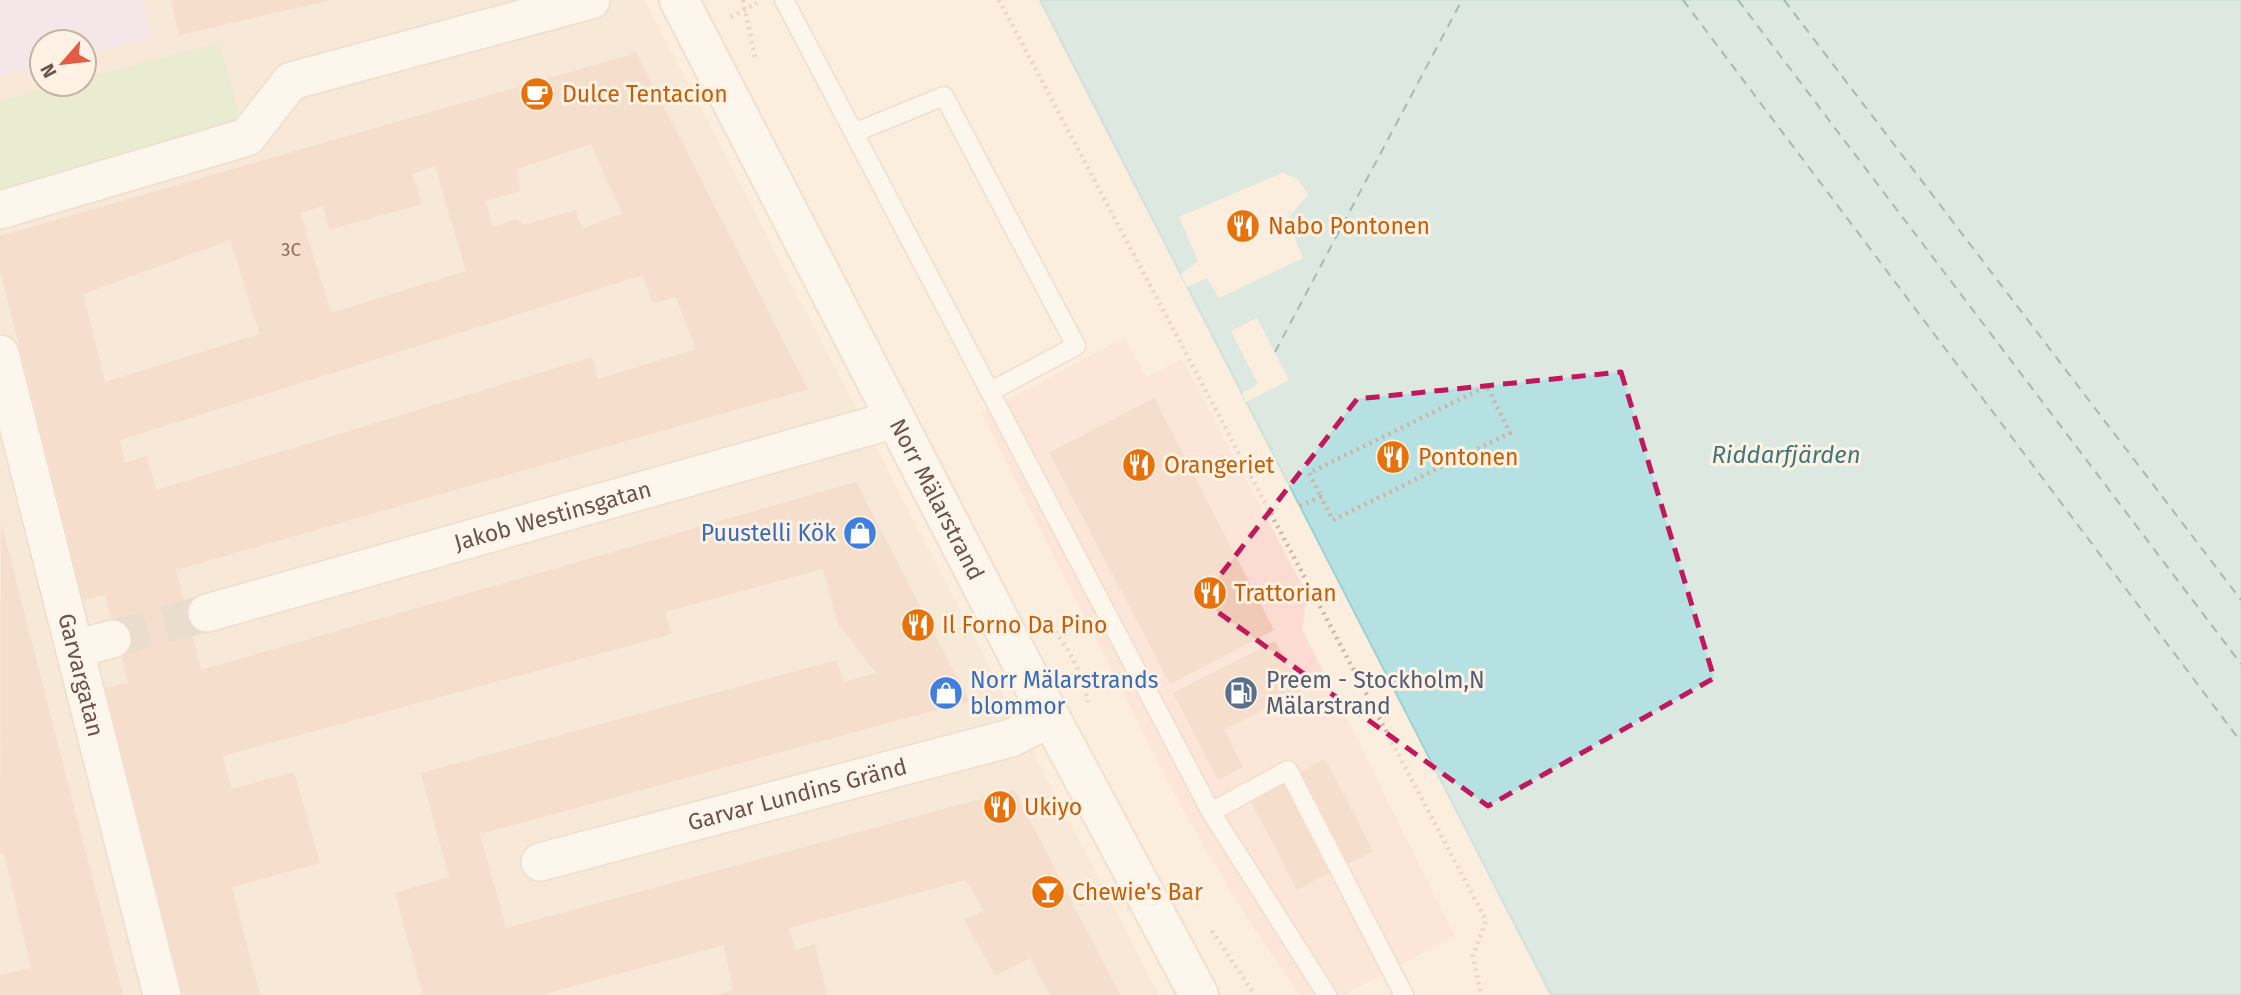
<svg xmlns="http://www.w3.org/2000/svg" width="2241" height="995" font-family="'Fira Sans',sans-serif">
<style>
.residential{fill:#f2dfce;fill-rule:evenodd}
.commercial{fill:#fcdbd3}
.education{fill:#ebdcf7}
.green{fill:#d3e8bf}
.water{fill:#b5e1e3;stroke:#9bd1d5;stroke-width:2}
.pier{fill:#fbeedf}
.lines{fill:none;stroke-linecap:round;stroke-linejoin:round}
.ferry{stroke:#3f787d;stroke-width:2;stroke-dasharray:9 7;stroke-linecap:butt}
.building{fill:#f0c9b7;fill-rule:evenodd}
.street-tunnel{stroke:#d8c7b9;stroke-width:37;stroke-dasharray:37 18;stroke-linecap:butt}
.lane-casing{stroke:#dfc9bc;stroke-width:21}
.street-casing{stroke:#dfc9bc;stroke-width:40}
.secondary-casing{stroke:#e5ccbc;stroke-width:42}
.path{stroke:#d4ad9b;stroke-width:4.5;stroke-dasharray:2 5;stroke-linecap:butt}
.lane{stroke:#fff;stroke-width:18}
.street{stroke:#fff;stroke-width:37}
.secondary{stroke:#fff;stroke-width:38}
.marked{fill:none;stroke:#c2185b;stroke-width:5;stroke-dasharray:14 9;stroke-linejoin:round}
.labels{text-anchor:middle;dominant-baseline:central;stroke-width:6;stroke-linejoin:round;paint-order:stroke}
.number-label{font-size:19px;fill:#907064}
.food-label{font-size:23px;fill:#c56008;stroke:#fff2e5;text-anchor:start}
.street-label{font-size:23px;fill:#705348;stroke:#fff2e5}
.shop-label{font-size:23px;fill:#366cbe;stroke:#fff2e5;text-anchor:end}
.service-label{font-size:23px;fill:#4e5e75;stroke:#fff2e5;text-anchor:start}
.water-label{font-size:24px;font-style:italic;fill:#3f787d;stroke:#fff2e5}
</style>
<rect width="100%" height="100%" fill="#fbeedf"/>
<path class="residential" d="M 0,0 L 645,0 L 1159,995 L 0,995 ZM 42,42 L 84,42 L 84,84 L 42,84 Z"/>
<path class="commercial" d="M 1124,338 L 1147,377 L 1182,359 L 1307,594 L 1302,629 L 1455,936 L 1343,995 L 1299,995 L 1250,923 L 1186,816 L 981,413 Z"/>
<path class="education" d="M 0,0 L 144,0 L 151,39 L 84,55 L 84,42 L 42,42 L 42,65 L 0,75 Z"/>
<path class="green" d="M 219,43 L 242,126 L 0,190 L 0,101 L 63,84 L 84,84 L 84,78 Z"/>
<path class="water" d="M 1040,0 L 2241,0 L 2241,995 L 1551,995 Z"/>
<path class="pier" d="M 1282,173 L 1298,179 L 1308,195 L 1287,219 L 1303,258 L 1219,298 L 1207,278 L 1187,287 L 1181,274 L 1198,261 L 1179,217 Z
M 1257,318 L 1289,380 L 1246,402 L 1242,393 L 1258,384 L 1231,331 Z"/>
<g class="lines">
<path class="ferry" d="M 1683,0 L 2241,742
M 1738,0 L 2241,664
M 1784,0 L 2241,600
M 1275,352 L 1462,0"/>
</g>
<path class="building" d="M 171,0 L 327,0 L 327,1 L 179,35 Z
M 636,53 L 808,389 L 176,570 L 201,670 L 856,482 L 969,701 L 480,834 L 506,928 L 1014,790 L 1120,995 L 1050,995 L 1030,958 L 995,976 L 965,920 L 984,910 L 965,880 L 789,928 L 795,950 L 815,944 L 827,995 L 714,995 L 733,990 L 724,945 L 541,995 L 423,995 L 395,893 L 449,877 L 421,773 L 837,660 L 843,682 L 876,673 L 838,624 L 823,569 L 665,612 L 672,634 L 223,756 L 231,789 L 294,772 L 320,863 L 232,887 L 260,995 L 183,995 L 105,688 L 128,683 L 105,594 L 83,601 L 0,269 L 0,236 ZM 591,144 L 622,213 L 583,229 L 575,210 L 525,225 L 516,219 L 493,227 L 486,201 L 520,191 L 517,169 ZM 435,166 L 466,271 L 331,313 L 300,213 L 323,206 L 329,230 L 422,204 L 412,174 ZM 230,240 L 260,334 L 105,382 L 83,294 ZM 643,275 L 653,303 L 676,297 L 696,349 L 598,379 L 592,357 L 156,490 L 147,456 L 125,463 L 120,440 Z
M 1154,398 L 1274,630 L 1170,684 L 1049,453 Z
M 1,522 L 78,823 L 123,995 L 0,995 L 0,975 L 31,968 L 4,853 L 0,854 Z
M 1275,641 L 1301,692 L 1224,730 L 1243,767 L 1218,780 L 1173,693 Z
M 1325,759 L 1373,851 L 1297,890 L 1249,798 Z"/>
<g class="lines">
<path class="street-tunnel" d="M 112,639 L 207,613"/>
<g class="lane-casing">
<path id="lane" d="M 784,0 L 1211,812 L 1327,995
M 856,132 L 944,96 L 1076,346 L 991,391
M 1211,812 L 1288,770 L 1404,995"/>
</g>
<g class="street-casing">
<g id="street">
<path d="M 0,210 L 247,137 L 291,81 L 591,0"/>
<path id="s1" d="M 0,354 L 162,995"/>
<path id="s2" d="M 207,613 L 896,419"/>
<path d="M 75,649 L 112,639"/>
<path id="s3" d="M 540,862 L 1011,738 L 1051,718"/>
</g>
</g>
<g class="secondary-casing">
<g id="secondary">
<path id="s4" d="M 679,0 L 1031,681 L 1199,995"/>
</g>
</g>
<path class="path" d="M 743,0 L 755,57
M 999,0 L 1486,920 L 1473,956 L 1481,995
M 731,17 L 757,3
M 1300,506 L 1321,497 L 1333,520 L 1510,433 L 1487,386 L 1309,473 L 1321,497
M 1046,621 C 1067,644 1082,671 1088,702
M 1212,931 L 1255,995"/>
<use href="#lane" class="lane"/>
<use href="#street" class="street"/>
<use href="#secondary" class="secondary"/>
</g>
<path d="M0 0H2241V995H0ZM 1621,372 L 1714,678 L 1488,806 L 1201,600 L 1357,399 Z" fill="#fbeedf" fill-opacity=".55" fill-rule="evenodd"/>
<path class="marked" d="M 1621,372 L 1714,678 L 1488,806 L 1201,600 L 1357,399 Z"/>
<defs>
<g id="cafe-disc" transform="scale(1.75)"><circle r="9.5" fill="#e8710a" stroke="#fff2e5"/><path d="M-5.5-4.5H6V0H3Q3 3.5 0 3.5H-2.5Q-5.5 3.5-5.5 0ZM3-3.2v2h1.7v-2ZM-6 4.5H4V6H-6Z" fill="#fff"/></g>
<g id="restaurant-disc" transform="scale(1.75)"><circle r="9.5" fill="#e8710a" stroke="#fff2e5"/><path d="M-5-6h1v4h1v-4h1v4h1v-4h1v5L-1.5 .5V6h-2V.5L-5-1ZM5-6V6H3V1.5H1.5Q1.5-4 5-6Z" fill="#fff"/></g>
<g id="shop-disc" transform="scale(1.75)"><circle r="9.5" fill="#3f7fe0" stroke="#fff2e5"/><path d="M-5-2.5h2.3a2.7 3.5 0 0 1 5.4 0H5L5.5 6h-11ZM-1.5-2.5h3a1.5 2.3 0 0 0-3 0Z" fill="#fff"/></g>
<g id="fuel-disc" transform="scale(1.75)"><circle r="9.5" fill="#5c6f8a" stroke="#fff2e5"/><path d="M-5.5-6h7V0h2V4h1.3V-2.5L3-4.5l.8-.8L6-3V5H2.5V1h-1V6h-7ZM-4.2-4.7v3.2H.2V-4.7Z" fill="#fff"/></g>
<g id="bar-disc" transform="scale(1.75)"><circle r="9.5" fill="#e8710a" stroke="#fff2e5"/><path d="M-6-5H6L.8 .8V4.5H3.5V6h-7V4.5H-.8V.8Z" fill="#fff"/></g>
</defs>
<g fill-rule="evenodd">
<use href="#cafe-disc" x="537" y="94"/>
<use href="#restaurant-disc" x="1243" y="226"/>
<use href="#restaurant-disc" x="1393" y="457"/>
<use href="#restaurant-disc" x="1139" y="465"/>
<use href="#shop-disc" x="860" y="533"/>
<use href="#restaurant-disc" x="1210" y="593"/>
<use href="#restaurant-disc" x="918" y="625"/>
<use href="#shop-disc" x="946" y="693"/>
<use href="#fuel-disc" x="1241" y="693"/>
<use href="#restaurant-disc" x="1000" y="807"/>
<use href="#bar-disc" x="1048" y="892"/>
</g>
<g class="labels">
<g class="number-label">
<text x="291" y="249">3C</text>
</g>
<g class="food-label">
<text x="562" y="94">Dulce Tentacion</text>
<text x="1268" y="226">Nabo Pontonen</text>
<text x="1418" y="457">Pontonen</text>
<text x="1164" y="465">Orangeriet</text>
<text x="1234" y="593">Trattorian</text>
<text x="942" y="625">Il Forno Da Pino</text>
<text x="1024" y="807">Ukiyo</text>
<text x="1072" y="892">Chewie's Bar</text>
</g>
<g class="street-label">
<text stroke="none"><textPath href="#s4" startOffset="562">Norr Mälarstrand</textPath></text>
<text stroke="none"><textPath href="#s2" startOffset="359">Jakob Westinsgatan</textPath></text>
<text stroke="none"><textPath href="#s1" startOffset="331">Garvargatan</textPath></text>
<text stroke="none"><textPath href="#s3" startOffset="266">Garvar Lundins Gränd</textPath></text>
</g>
<g class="shop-label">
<text x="836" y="533">Puustelli Kök</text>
<text x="970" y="680" text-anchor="start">Norr Mälarstrands<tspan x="970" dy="26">blommor</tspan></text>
</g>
<g class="service-label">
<text x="1266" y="680">Preem - Stockholm,N<tspan x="1266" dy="26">Mälarstrand</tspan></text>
</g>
<g class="water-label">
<text x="1786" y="455">Riddarfjärden</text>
</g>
</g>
<g transform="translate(63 63) rotate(242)"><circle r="33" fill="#fff2e5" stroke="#c6b2a6" stroke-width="2"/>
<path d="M0-5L12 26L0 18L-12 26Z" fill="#e35c46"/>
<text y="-10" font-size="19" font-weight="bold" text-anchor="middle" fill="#705348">N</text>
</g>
</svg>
